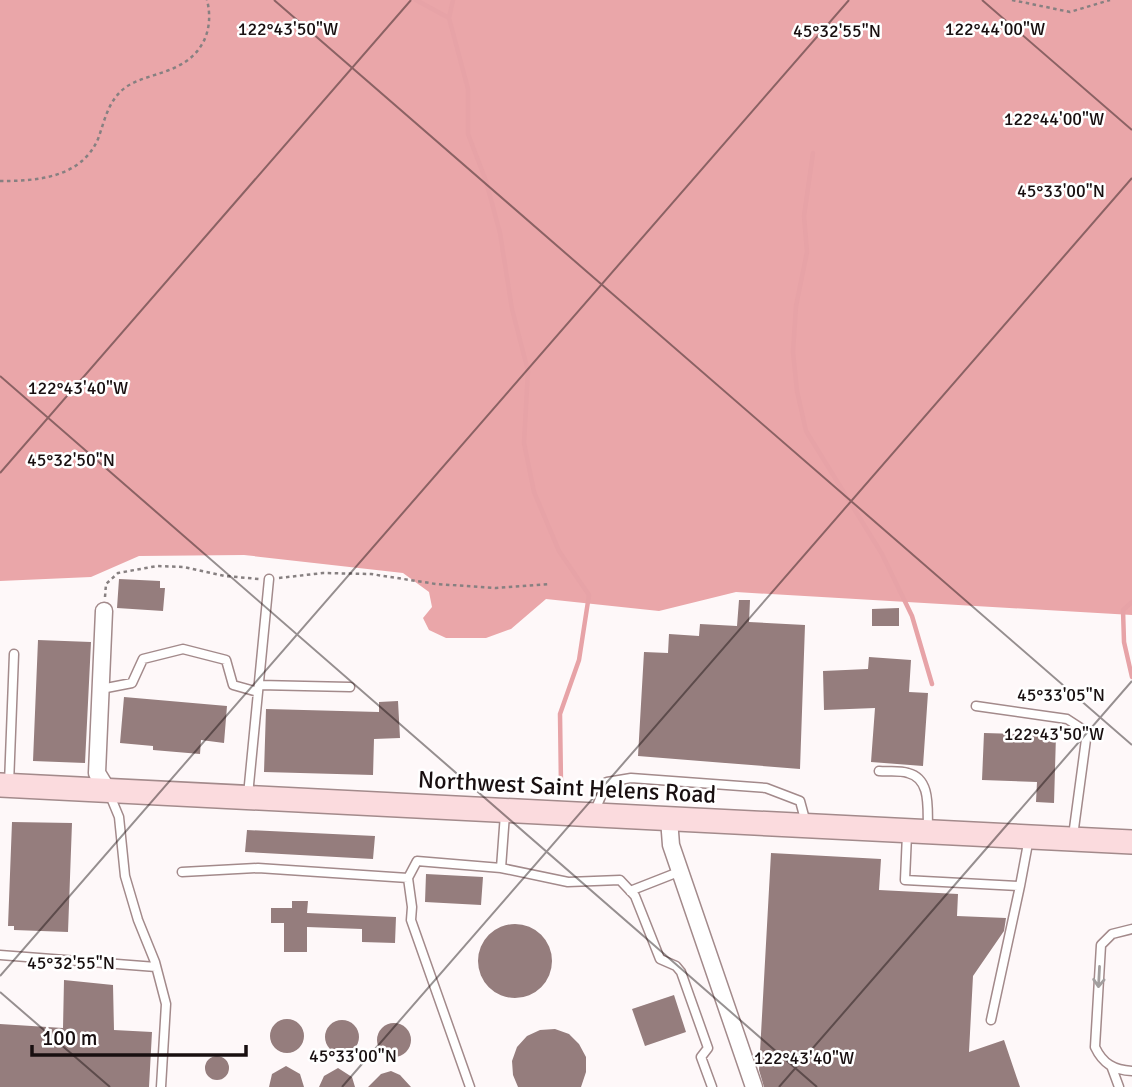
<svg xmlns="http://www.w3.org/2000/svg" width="1132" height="1087" font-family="Signika,sans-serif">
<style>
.forest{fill:#eaa6a9}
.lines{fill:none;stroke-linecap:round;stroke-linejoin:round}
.stream{stroke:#e7a3a7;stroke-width:4.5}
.building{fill:#957d7d}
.lane-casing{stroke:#a38a8b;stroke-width:11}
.street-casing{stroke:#a38a8b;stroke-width:19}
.secondary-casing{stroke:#a38a8b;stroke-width:26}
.path{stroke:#878081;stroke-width:2.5;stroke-dasharray:3.5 3.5;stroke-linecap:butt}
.lane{stroke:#fff;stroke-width:8}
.street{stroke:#fff;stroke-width:16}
.secondary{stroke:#fbdbde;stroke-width:23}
.oneway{stroke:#a39f9f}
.ticks{fill:none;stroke:#180f10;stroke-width:2;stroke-opacity:0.45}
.labels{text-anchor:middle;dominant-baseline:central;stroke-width:5;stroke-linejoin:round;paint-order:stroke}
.street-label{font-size:24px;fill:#180f10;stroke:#fff}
.ticks-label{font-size:18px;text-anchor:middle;fill:#180f10;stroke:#fff;stroke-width:5;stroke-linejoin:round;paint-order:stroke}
</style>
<rect width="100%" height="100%" fill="#fef8f9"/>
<path class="forest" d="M 0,0 L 1132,0 L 1132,615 L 736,592 L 659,611 L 546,599 L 511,629 L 486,638 L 446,638 L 429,630 L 423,618 L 432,607 L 429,592 L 403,573 L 244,555 L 139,556 L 91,577 L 0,581 Z"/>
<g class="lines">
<path class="stream" d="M 416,0 L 449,18
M 453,0 L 449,18 L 468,89 L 468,134 L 486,181 L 500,233 L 512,309 L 528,371 L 524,443 L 534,492 L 559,551 L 589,595 L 579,660 L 560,714 L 561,785
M 813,153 L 804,216 L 807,252 L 796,306 L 793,352 L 797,391 L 806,431 L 882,554 L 912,616 L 932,684
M 1132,602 L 1123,610 L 1124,642 L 1132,677"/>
</g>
<path class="building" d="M 119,579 L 160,581 L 160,588 L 165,588 L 163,611 L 117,608 Z
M 739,600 L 750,600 L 749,622 L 805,625 L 800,769 L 638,756 L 644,652 L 668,653 L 669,634 L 699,636 L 700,624 L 737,626 Z
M 899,608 L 899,626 L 872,626 L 872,609 Z
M 38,640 L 91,642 L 85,763 L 33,761 Z
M 869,657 L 911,660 L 909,692 L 928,693 L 923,766 L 871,762 L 875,708 L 824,710 L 823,671 L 868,669 Z
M 124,697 L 227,706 L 224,743 L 201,740 L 200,754 L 153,750 L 153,746 L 120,743 Z
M 398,701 L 400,738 L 374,739 L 373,775 L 264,772 L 266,709 L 379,712 L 379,702 Z
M 984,733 L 1056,735 L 1054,803 L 1036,802 L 1037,782 L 982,780 Z
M 12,822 L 72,823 L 68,932 L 14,930 L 14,926 L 8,926 Z
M 247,830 L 375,836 L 373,859 L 245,852 Z
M 771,853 L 881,859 L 879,890 L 958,894 L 957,916 L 1006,918 L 1004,931 L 973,976 L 969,1052 L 1004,1040 L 1020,1087 L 764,1087 L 759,1070 Z
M 426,874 L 483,877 L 481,905 L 425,902 Z
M 292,901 L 308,901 L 307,913 L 396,917 L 395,943 L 362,942 L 362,929 L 307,927 L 307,952 L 284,952 L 284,923 L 271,923 L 271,908 L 292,908 Z
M478 961a37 37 0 1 1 74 0a37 37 0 1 1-74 0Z
M 64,980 L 113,985 L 114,1030 L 152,1032 L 149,1087 L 0,1087 L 0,1024 L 63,1028 Z
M 674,995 L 686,1032 L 645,1046 L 632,1009 Z
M270 1036a17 17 0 1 1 34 0a17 17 0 1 1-34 0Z
M325 1037a17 17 0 1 1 34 0a17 17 0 1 1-34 0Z
M377 1040a17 17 0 1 1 34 0a17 17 0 1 1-34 0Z
M 555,1029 L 569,1034 L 579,1044 L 586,1057 L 586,1072 L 581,1087 L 518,1087 L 513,1075 L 512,1061 L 517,1047 L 527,1036 L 540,1030 Z
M205 1068a12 12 0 1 1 24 0a12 12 0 1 1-24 0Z
M 286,1066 L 300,1074 L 304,1087 L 269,1087 L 272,1074 Z
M 338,1068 L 352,1077 L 355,1087 L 319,1087 L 324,1076 Z
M 391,1071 L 400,1075 L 411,1087 L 368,1087 L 381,1074 Z"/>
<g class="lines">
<g class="lane-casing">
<path id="lane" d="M 259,685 L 350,687
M 101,689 L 132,683 L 143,659 L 183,649 L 226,660 L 233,685 L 258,692
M 976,706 L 1067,719 L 1087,732 L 1073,836
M 879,771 C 888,772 899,770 908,773 C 932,779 927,810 928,829
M 9,784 L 14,654
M 109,793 L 119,817 L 125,876 L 138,920 L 155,962 L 166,1004 L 161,1087
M 248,795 L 269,579
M 594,813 L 607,782 L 631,778 L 766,788 L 800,801 L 806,823
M 907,834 L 905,880 L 1020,886 L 1029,838
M 501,868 L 505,814
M 182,872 L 258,868 L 408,878 L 417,861 L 501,868 L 568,882 L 620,880 L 635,896 L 660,959 L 676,966 L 681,972 L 708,1048 L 701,1057 L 712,1087
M 408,878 L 412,907 L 411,920 L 470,1087
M 630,891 L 681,871
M 1132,929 L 1112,934 L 1101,945 L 1095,1047 C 1103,1064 1114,1070 1132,1071
M 0,955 L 156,967
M 991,1020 L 1020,886
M 1112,1068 L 1119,1087"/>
</g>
<g class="street-casing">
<path id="street" d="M 104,611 L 97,773 L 108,791
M 669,819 L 671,845 L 754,1087"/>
</g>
<g class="secondary-casing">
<path id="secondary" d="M 0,785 L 1132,842"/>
</g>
<path class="path" d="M 1012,0 L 1070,12 L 1110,0
M 0,181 C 37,181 81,178 98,139 C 105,120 108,100 126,87 C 141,77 160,75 176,67 C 204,54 214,28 207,0
M 279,578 L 323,573 L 371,574 L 436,584 L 496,588 L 549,584
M 105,597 L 106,584 L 118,573 L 157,566 L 184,567 L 225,576 L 259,579"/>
<use href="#lane" class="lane"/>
<use href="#street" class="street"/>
<use href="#secondary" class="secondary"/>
</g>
<defs><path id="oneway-shaft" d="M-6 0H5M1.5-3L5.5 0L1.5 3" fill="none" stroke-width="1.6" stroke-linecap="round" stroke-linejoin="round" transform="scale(1.75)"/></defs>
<use class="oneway" href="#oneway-shaft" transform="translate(1099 977) rotate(93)"/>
<path class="ticks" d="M 274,0 L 1132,745M 982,0 L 1132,130M 0,376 L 817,1087M 0,473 L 411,0M 0,976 L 849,0M 0,992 L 110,1087M 342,1087 L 1132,178M 779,1087 L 1132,681"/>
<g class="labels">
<g class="street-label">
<text transform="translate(567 787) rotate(3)">Northwest Saint Helens Road</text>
</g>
</g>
<g class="ticks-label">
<text x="288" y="35">122°43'50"W</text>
<text x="995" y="35">122°44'00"W</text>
<text x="837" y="37">45°32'55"N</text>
<text x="1054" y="125">122°44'00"W</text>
<text x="1061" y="197">45°33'00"N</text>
<text x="78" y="394">122°43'40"W</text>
<text x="71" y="466">45°32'50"N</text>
<text x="1061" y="701">45°33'05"N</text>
<text x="1054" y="740">122°43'50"W</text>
<text x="71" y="969">45°32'55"N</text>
<text x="353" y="1062">45°33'00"N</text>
<text x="804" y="1064">122°43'40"W</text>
</g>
<path d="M32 1045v10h214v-10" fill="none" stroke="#180f10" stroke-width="3.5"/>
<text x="42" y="1045" font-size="21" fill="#180f10" stroke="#ffffff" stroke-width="5" paint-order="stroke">100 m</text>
</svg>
